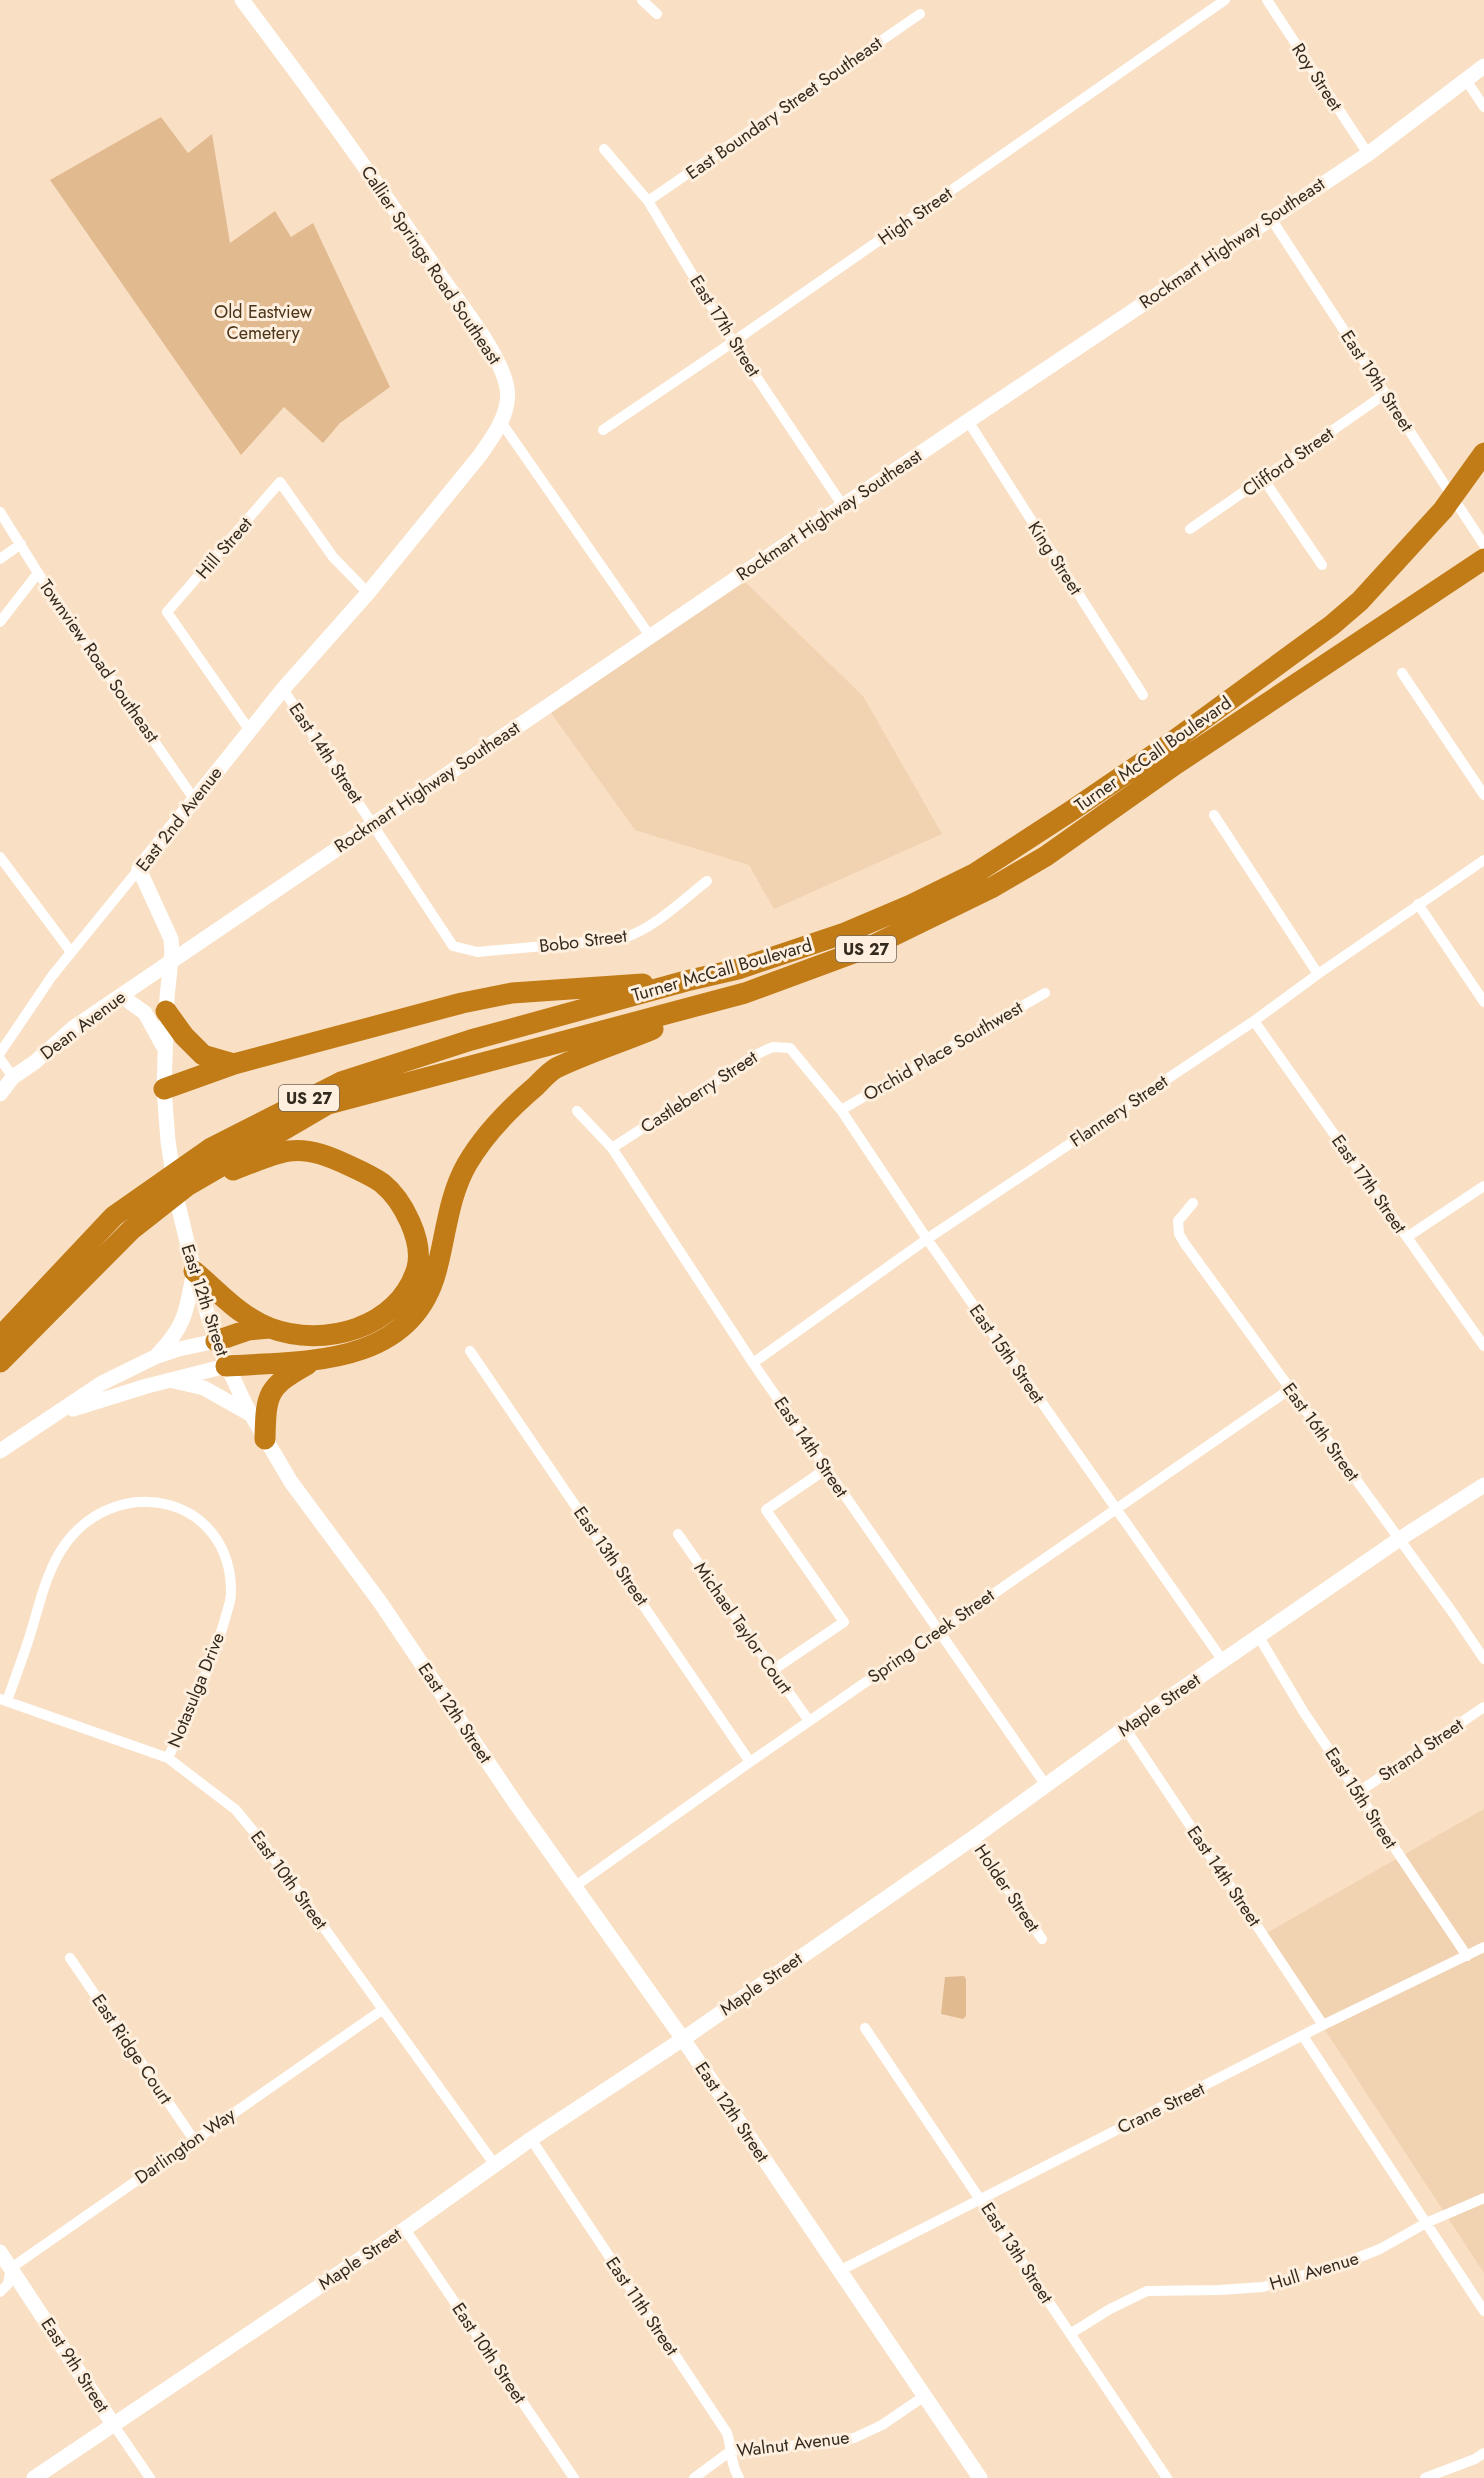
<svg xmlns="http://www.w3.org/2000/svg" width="1484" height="2478" font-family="Jost,sans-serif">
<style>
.built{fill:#f1d2b1}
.green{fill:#e2ba90}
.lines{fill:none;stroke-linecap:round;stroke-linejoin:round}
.street{stroke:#fff;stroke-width:10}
.secondary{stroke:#fff;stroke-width:15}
.highway{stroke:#c27c17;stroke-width:21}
.labels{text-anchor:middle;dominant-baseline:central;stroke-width:6;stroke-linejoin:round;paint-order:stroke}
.shield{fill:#feefde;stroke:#716659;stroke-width:1.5}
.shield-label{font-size:16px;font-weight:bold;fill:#342b20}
.street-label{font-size:18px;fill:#342b20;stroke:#feefde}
.park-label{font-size:18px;fill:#4c3419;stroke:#feefde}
</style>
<rect width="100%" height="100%" fill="#f9e0c4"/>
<path class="built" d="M 739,576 L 863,696 L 942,834 L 774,909 L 749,865 L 635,830 L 546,706 Z
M 1484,1809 L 1484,2273 L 1263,1935 Z"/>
<path class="green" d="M 161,117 L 188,153 L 212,134 L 230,243 L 275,211 L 291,237 L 313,223 L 390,387 L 340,423 L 323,443 L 284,407 L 241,455 L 50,180 Z
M 964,1976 L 966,1979 L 966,2016 L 963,2019 L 941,2014 L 945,1977 Z"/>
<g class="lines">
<path class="street" d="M 642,0 L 657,14
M 1267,0 L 1368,154
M 1466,80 L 1484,107
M 604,149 L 648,201 L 733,342 L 843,506
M 648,201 L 920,14
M 1270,217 L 1484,545
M 968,421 L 1143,695
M 501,422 L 650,636
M 603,430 L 733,342 L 1225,0
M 1264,480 L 1322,565
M 0,512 L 38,573 L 194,799
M 1190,529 L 1385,394
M 0,559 L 21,544
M 0,622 L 38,573
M 1402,673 L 1484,795
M 283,689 L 453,946 L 477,952 L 621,939 C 654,929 680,902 707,881
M 250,731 L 167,612 L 280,482 L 333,557 L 368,593
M 1214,815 L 1318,974
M 0,857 L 71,952
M 1418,904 L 1484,1002
M 1254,1021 L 1484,1346
M 0,1053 L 52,976 L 139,869
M 0,1059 L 13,1077
M 841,1110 L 1045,993
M 577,1111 L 612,1148 L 753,1363 L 1045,1784
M 612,1148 L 757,1054 L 773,1047 L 790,1048 L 841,1110 L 927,1239 L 1223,1661
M 1193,1203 L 1178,1221 L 1179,1234 L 1185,1244 L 1453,1613 L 1484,1659
M 1407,1237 L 1484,1186
M 470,1351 L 750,1762
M 753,1363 L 927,1239 L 1254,1021 L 1318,974 L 1484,860
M 678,1534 L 809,1721
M 1259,1637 L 1303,1711 L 1467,1956
M 773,1670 L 844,1622 L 766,1510 L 826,1469
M 0,1699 L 168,1758 L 236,1810 L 263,1843 L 495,2165
M 7,1701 C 15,1678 24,1655 31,1632 C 40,1602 47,1569 66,1543 C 120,1471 232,1497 231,1593 C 231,1601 227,1611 225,1619 C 211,1668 189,1712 168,1758
M 1125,1728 L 1323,2025
M 1357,1793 L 1484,1707
M 973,1838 L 1042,1939
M 574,1887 L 750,1762 L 1290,1389
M 70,1958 L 194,2140
M 865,2028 L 1167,2478
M 1303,2036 L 1484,2311
M 531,2139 L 727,2433 C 732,2448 730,2464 739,2478
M 405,2229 L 574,2478
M 839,2271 L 1323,2025 L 1484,1947
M 0,2292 L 8,2284 L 11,2268 L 382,2010
M 1070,2334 L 1110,2309 L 1147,2291 L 1219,2290 L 1263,2287 L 1342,2264 L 1380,2249 L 1426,2223 L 1484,2198
M 113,2424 L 150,2478
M 694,2478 L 732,2450 L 828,2443 L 854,2438 L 882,2425 L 926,2395
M 1425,2478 L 1475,2459 L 1484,2453"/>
<path class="secondary" d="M 242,0 C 311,91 378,184 442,278 C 462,307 501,354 507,388 C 511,412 494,435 481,454 L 368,593 L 283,689 L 139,869 L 171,939 L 172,951 L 167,997 L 164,1089 L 168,1141 L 177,1200 L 194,1271 L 216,1341 L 245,1404 L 291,1482 L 380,1602 L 516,1804 L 683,2039 L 980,2478
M 116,999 L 123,997 L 145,1013 L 163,1046
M 0,1094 L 13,1077 L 35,1062 L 73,1028 L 968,421 L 1368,154 L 1484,66
M 158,1354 C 187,1324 186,1310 194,1271
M 174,1381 L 204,1388 L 250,1414
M 73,1409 L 147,1386 L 226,1366
M 0,1451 L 102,1383 L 155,1357 L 179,1349 L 216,1341
M 0,2252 L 113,2424
M 34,2478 L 405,2229 L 531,2139 L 683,2039 L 973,1838 L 1125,1728 L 1398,1540 L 1484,1485"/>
<path class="highway" d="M 166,1011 L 184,1036 L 203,1055 L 234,1064
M 164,1089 L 234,1064 L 462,1003 L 512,993 L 643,984
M 194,1271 C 218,1291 240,1317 270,1328 C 323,1348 399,1329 417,1268 C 424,1241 403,1200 382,1183 C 372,1176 361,1171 350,1166 C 331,1157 310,1148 289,1151 C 270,1154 250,1164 233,1170
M 0,1337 L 114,1216 L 211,1148 L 341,1082 L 471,1040 L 686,981 L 738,969 L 845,933 L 911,905 L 974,874 L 1071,811 L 1168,745 L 1332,625 L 1360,601 L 1443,510 L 1484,453
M 216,1341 L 248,1330 L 269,1328
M 0,1362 L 131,1230 L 187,1186 L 328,1104 L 745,993 L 870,947 L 993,887 L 1046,856 L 1176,764 L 1484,559
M 226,1366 C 305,1361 410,1367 436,1272 C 446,1236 448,1197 467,1164 C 485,1133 509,1109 536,1086 C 542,1080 549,1072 556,1068 C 587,1053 622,1042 653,1029
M 265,1439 C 266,1393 267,1387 308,1364"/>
</g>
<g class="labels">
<g class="shield">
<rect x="836" y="936" width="60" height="26" rx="4.5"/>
<rect x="279" y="1085" width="60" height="26" rx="4.5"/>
</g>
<g class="shield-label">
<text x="866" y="949">US 27</text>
<text x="309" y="1098">US 27</text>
</g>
<g class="street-label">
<text transform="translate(1317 77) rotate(57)">Roy Street</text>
<text transform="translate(784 108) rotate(-35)">East Boundary Street Southeast</text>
<text transform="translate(915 216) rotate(-35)">High Street</text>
<text transform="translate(1232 243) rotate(-34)">Rockmart Highway Southeast</text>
<text transform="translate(431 265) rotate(56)">Callier Springs Road Southeast</text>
<text transform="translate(725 326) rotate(58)">East 17th Street</text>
<text transform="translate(1377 381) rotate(57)">East 19th Street</text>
<text transform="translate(1288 462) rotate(-35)">Clifford Street</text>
<text transform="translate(829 515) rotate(-34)">Rockmart Highway Southeast</text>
<text transform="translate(224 548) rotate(-49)">Hill Street</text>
<text transform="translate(1055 558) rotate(57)">King Street</text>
<text transform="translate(99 661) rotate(55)">Townview Road Southeast</text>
<text transform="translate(326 753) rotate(56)">East 14th Street</text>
<text transform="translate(1153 754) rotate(-35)">Turner McCall Boulevard</text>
<text transform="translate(427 787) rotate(-34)">Rockmart Highway Southeast</text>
<text transform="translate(179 819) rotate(-52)">East 2nd Avenue</text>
<text transform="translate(583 941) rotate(-7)">Bobo Street</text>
<text transform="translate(722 970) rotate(-16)">Turner McCall Boulevard</text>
<text transform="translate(83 1025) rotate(-37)">Dean Avenue</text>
<text transform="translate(943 1051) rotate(-30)">Orchid Place Southwest</text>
<text transform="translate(699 1092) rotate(-33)">Castleberry Street</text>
<text transform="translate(1119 1111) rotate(-34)">Flannery Street</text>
<text transform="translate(1369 1184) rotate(55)">East 17th Street</text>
<text transform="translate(205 1300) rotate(72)">East 12th Street</text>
<text transform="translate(1007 1354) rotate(55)">East 15th Street</text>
<text transform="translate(1321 1432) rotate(54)">East 16th Street</text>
<text transform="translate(811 1447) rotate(56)">East 14th Street</text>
<text transform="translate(611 1556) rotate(55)">East 13th Street</text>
<text transform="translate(743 1628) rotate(55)">Michael Taylor Court</text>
<text transform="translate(931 1636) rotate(-35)">Spring Creek Street</text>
<text transform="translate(196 1690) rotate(-68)">Notasulga Drive</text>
<text transform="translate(1159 1705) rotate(-35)">Maple Street</text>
<text transform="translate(455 1713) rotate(56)">East 12th Street</text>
<text transform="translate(1421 1750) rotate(-34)">Strand Street</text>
<text transform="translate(1361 1798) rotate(57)">East 15th Street</text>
<text transform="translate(1224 1876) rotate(56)">East 14th Street</text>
<text transform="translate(289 1880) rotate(54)">East 10th Street</text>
<text transform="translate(1007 1888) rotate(56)">Holder Street</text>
<text transform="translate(761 1984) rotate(-35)">Maple Street</text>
<text transform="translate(132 2049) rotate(56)">East Ridge Court</text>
<text transform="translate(1161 2108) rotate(-26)">Crane Street</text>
<text transform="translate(732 2112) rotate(56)">East 12th Street</text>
<text transform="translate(185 2146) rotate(-35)">Darlington Way</text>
<text transform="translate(1017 2253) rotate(57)">East 13th Street</text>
<text transform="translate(360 2259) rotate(-34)">Maple Street</text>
<text transform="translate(1314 2271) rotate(-17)">Hull Avenue</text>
<text transform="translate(642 2306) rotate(56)">East 11th Street</text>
<text transform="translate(489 2353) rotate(56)">East 10th Street</text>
<text transform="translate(75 2365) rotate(57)">East 9th Street</text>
<text transform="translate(793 2444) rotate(-7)">Walnut Avenue</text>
</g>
<g class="park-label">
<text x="263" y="312">Old Eastview<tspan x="263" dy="21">Cemetery</tspan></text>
</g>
</g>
</svg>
